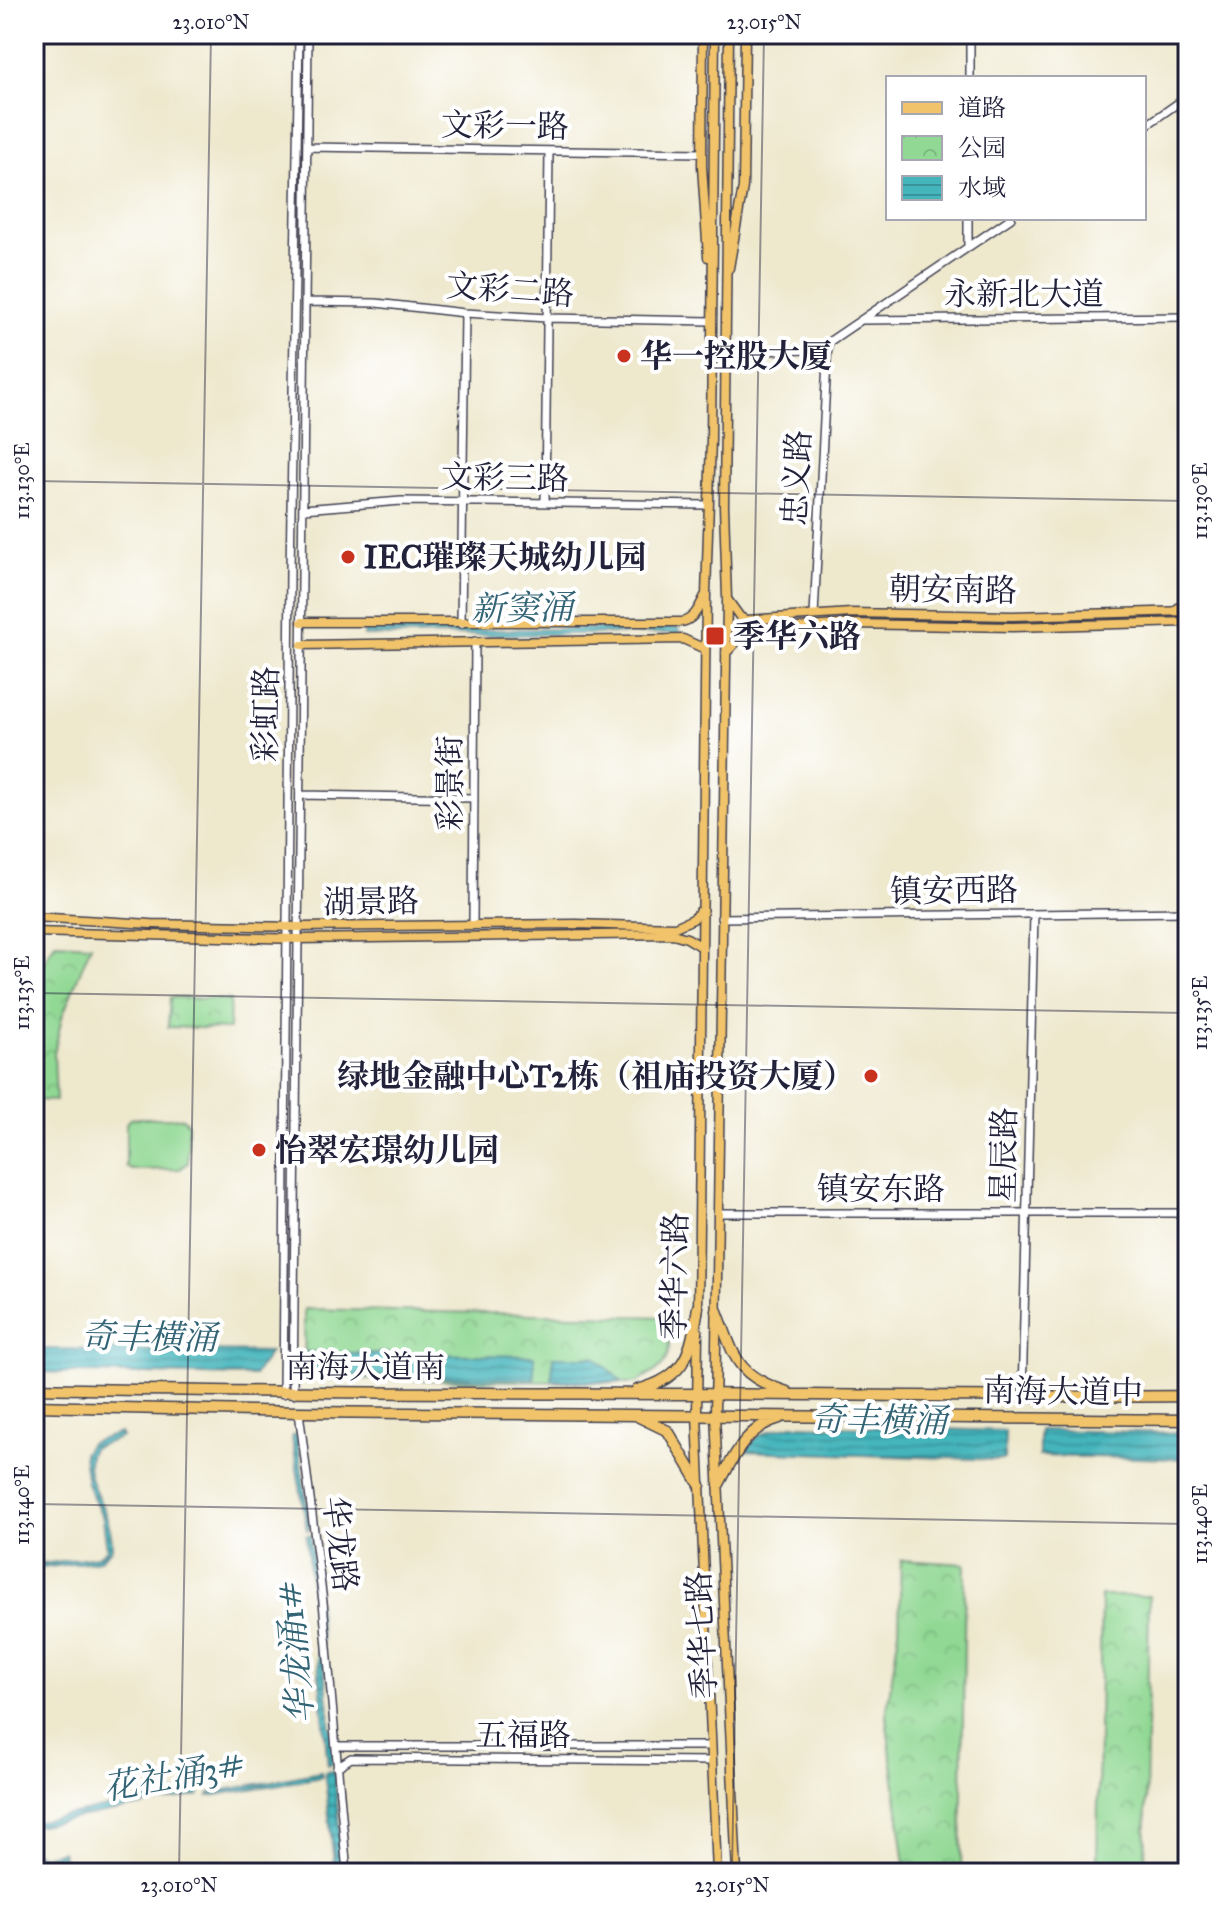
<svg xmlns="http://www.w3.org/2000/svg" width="1222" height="1907" font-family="'IM FELL Great Primer','Noto Serif SC',serif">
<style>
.park{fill:url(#park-crowns);stroke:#597d67;stroke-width:2}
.pitch{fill:#90d893;stroke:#597d67;stroke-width:2}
.water{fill:url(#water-rules);stroke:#346c7c;stroke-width:2}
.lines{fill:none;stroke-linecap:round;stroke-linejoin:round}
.minor-casing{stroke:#414051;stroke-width:10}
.major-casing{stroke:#414051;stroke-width:11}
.highway-casing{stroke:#414051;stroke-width:13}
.minor{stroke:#fff;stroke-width:7}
.major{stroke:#f1c36a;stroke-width:8}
.highway{stroke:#f1c36a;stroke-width:10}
.ticks{fill:none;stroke:#22223b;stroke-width:2;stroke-opacity:0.45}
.poi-dot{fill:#c8321e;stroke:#fff;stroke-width:3}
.labels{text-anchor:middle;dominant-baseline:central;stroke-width:8;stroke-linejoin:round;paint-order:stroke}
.street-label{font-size:32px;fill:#22223b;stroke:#fff}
.poi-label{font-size:32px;font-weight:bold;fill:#22223b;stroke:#fff;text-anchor:start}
.water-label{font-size:34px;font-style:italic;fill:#326475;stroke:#fff}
.neatline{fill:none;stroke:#22223b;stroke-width:3}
.ticks-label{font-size:20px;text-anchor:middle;fill:#22223b}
</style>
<defs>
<pattern id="park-crowns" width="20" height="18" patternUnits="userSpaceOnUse" patternTransform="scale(2)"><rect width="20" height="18" fill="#90d893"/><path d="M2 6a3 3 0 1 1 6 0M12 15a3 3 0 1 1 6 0" fill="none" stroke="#7cb980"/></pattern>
<pattern id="water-rules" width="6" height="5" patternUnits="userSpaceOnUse" patternTransform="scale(2)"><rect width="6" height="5" fill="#45b5bc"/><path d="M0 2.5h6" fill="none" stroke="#39939a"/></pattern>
</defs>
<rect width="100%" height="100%" fill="#fff"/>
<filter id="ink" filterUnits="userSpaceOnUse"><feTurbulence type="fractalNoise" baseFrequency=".0125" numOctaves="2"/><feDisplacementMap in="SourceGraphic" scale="16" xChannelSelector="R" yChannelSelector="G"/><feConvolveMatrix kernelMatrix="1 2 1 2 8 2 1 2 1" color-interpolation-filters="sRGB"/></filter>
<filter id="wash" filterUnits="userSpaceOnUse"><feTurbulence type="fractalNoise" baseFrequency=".006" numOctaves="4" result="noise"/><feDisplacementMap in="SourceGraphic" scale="32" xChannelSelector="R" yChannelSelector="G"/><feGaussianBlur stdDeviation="1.8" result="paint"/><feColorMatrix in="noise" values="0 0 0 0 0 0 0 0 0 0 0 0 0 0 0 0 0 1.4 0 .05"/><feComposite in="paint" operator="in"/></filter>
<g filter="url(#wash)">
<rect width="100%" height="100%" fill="#eee8cd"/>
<path class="park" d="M 55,943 L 91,945 L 62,1017 L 54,1053 L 56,1101 L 34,1100 L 34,979 Z
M 170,997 L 230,1000 L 229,1029 L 168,1027 Z
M 304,1309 L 669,1317 C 669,1358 674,1363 636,1383 L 305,1378 Z
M 901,1560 L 965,1564 L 961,1873 L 906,1873 L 886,1716 L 899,1631 Z
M 1101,1596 L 1149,1596 L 1145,1873 L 1097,1873 Z"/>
<path class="pitch" d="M 132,1118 L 183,1118 L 188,1124 L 188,1163 L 180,1169 L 131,1170 L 126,1166 L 126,1123 Z"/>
<path class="water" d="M 679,628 L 680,633 L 364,636 L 364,631 Z
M 34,1349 L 270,1352 L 254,1376 L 34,1372 Z
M 306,1352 L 534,1356 L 534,1379 L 316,1375 L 309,1368 Z
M 553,1357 L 595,1357 L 622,1382 L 552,1380 Z
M 793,1425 L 1005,1431 L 1004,1460 L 746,1451 C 757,1431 772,1430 793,1425 Z
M 1039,1430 L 1188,1433 L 1188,1459 L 1039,1456 Z
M 120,1433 L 122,1437 L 92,1448 C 80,1471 99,1495 106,1516 C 110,1526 112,1538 112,1548 L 99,1560 L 34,1569 L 34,1565 L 98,1556 L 107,1549 L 103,1518 L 87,1484 L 83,1454 L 90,1443 Z
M 294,1435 L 297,1435 L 310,1527 L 307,1530 L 292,1437 Z
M 310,1535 L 333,1748 L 332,1764 L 328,1765 L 306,1536 Z
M 333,1771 L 335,1777 L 343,1873 L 335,1873 L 325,1776 L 326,1772 Z
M 321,1772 L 322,1777 L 209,1796 L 210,1793 Z
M 197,1789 L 201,1790 L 199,1795 L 34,1826 L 34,1822 Z
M 62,1851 L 66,1870 L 60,1873 L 34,1873 L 34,1852 L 42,1856 Z"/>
</g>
<g filter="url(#ink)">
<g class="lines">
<g class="minor-casing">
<path id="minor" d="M 970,78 L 970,34
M 1144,127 L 1188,96
M 307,147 L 702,153
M 968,246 L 968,218
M 305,302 L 376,303 L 465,313 L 547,318 L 711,321
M 861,320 L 1188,317
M 725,351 L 817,350 L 1011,218
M 545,503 L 549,151
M 303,509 L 401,501 L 708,505
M 814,615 L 828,342
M 461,624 L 465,313
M 300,795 L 474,798
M 721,918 L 1188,912
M 473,925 L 475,641
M 718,1213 L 1188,1213
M 283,1394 L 290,571 L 299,34
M 293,1394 L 308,34
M 1022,1398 L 1034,914
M 299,1412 L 323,1602 L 347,1873
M 336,1746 L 711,1746
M 337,1767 L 351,1758 L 712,1761"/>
</g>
<g class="major-casing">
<path id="major" d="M 703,34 L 702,166 L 708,257
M 729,34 L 724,506 L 727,599 L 715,1415 L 737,1873
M 729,268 L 743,187 L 745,34
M 727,599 L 740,617 L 746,620 L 851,613 L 1013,616 L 1188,611
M 1174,611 L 1188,601
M 302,622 L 680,622 C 694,621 699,607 705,596
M 302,645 L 683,639 L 705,649
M 726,653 L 741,637 L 750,634 L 770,630 L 851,624 L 1013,627 L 1188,622
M 34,917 L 151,924 L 298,927 L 576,924 L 675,927 L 693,919 L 702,909
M 34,932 L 298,939 L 673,934 L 687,938 L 702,947
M 698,1313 L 706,595 L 711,439 L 715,34
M 698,1331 L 697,1415 L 717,1873"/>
</g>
<g class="highway-casing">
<path id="highway" d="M 717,1311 C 735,1358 736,1376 787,1392
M 34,1388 C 252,1393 469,1393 687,1394 C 854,1395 1021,1398 1188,1396
M 637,1390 C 687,1378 691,1352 698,1307
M 34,1406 L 299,1412 L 1188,1420
M 639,1417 L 668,1431 L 700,1485
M 719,1484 C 734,1456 746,1427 780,1418"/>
</g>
<use href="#minor" class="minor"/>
<use href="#major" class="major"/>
<use href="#highway" class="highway"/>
</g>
</g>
<path class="ticks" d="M 34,481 L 1188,501M 34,993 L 1188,1013M 34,1504 L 1188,1524M 179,1873 L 211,34M 732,1873 L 764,34"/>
<g class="poi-dot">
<circle cx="624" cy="356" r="8"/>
<circle cx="348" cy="557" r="8"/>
<rect x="705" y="626" width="20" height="20" rx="4"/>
<circle cx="871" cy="1076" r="8"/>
<circle cx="259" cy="1150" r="8"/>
</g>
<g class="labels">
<g class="street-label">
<text transform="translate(505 126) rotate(1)">文彩一路</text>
<text transform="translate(510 290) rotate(4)">文彩二路</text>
<text x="1024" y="294">永新北大道</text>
<text transform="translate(505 478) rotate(1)">文彩三路</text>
<text transform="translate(797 478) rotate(-87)">忠义路</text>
<text transform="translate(953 590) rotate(1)">朝安南路</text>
<text transform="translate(266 714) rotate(-89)">彩虹路</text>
<text transform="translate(450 783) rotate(-90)">彩景街</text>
<text transform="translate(954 891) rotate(-1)">镇安西路</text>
<text transform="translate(371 902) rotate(-1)">湖景路</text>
<text transform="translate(1004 1155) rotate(-89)">星辰路</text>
<text x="881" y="1189">镇安东路</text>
<text transform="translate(675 1276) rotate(-89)">季华六路</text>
<text x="365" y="1367">南海大道南</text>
<text transform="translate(1063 1392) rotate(1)">南海大道中</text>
<text transform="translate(340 1544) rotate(83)">华龙路</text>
<text transform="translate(702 1635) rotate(-93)">季华七路</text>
<text x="523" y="1735">五福路</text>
</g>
<g class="poi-label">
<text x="640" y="356">华一控股大厦</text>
<text x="364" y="557">IEC璀璨天城幼儿园</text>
<text x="733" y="636">季华六路</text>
<text x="855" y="1076" text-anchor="end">绿地金融中心T2栋（祖庙投资大厦）</text>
<text x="275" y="1150">怡翠宏璟幼儿园</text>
</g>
<g class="water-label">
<text transform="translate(522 608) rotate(-1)">新窦涌</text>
<text transform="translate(149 1337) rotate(1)">奇丰横涌</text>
<text transform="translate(879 1420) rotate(1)">奇丰横涌</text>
<text transform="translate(295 1652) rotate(-95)">华龙涌1#</text>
<text transform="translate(174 1776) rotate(-10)">花社涌3#</text>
</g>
</g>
<rect width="1222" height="1907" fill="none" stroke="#fff" stroke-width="88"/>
<rect x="886" y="76" width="260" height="144" fill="#ffffff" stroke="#a7a7b1" stroke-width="2"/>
<rect x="902" y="102" width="40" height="12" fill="#f1c36a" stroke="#a7a7b1" stroke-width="2"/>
<text x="958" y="116" font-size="24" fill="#22223b">道路</text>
<rect x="902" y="136" width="40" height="24" fill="url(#park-crowns)" stroke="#a7a7b1" stroke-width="2"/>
<text x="958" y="156" font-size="24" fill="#22223b">公园</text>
<rect x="902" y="176" width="40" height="24" fill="url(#water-rules)" stroke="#a7a7b1" stroke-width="2"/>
<text x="958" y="196" font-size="24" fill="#22223b">水域</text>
<rect x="44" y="44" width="1134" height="1819" class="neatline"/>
<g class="ticks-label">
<text x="211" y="29">23.010°N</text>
<text x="764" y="29">23.015°N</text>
<text transform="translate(22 481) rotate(-90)" y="7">113.130°E</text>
<text transform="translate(1200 501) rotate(-90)" y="7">113.130°E</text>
<text transform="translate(22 993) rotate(-90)" y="7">113.135°E</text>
<text transform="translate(1200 1013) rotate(-90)" y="7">113.135°E</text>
<text transform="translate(22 1505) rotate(-90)" y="7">113.140°E</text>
<text transform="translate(1200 1524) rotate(-90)" y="7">113.140°E</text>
<text x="179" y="1892">23.010°N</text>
<text x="732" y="1892">23.015°N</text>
</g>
</svg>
